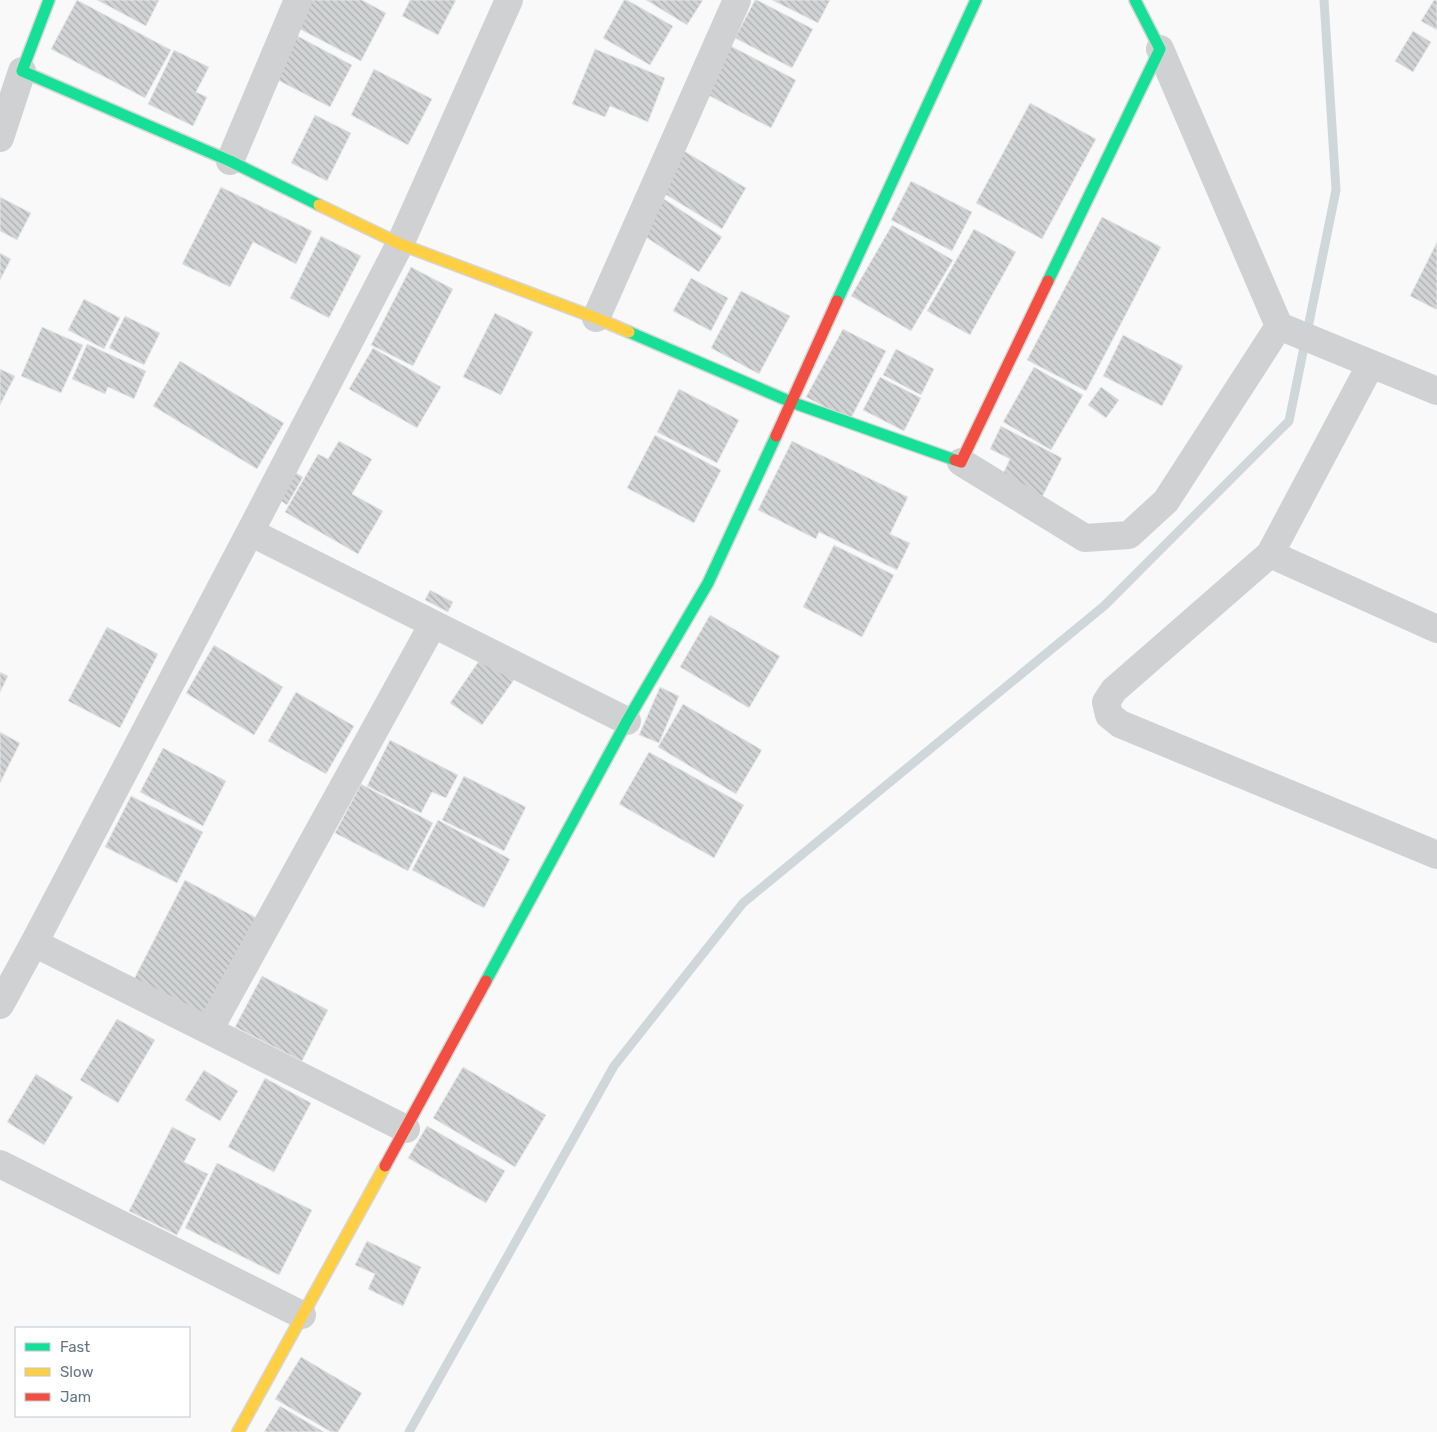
<svg xmlns="http://www.w3.org/2000/svg" width="1437" height="1432" font-family="Rubik,sans-serif">
<style>
.lines{fill:none;stroke-linecap:round;stroke-linejoin:round}
.stream{stroke:#d0d7db;stroke-width:9}
.building{fill:url(#building-back-hatch);stroke:#e8e8e8}
.fast-casing{stroke:#d5d6d7;stroke-width:14}
.slow-casing{stroke:#d5d6d7;stroke-width:14}
.jam-casing{stroke:#d5d6d7;stroke-width:14}
.street{stroke:#cfd1d2;stroke-width:28}
.fast{stroke:#16e098;stroke-width:11}
.slow{stroke:#ffcf43;stroke-width:11}
.jam{stroke:#f24e42;stroke-width:11}
</style>
<defs>
<pattern id="building-back-hatch" width="6" height="6" patternUnits="userSpaceOnUse" patternTransform="scale(1.25)"><rect width="6" height="6" fill="#d1d3d4"/><path d="M-1 5l2 2M0 0l6 6M5-1l2 2" fill="none" stroke="#adb0b2"/></pattern>
</defs>
<rect width="100%" height="100%" fill="#f9f9f9"/>
<g class="lines">
<path class="stream" d="M 409,1432 L 614,1066 L 743,903 L 1104,606 L 1289,421 L 1336,190 L 1324,0"/>
</g>
<path class="building" d="M 77,0 L 171,50 L 145,98 L 51,49 Z
M 97,0 L 159,0 L 146,26 Z
M 308,0 L 362,0 L 386,13 L 361,61 L 294,26 Z
M 410,0 L 456,0 L 438,35 L 402,16 Z
M 624,0 L 627,0 L 673,26 L 650,65 L 603,38 Z
M 646,0 L 703,0 L 687,25 Z
M 755,0 L 757,0 L 813,29 L 792,68 L 735,38 Z
M 772,0 L 830,0 L 818,23 Z
M 1434,0 L 1437,0 L 1437,30 L 1421,21 Z
M 1413,31 L 1431,42 L 1413,72 L 1395,61 Z
M 290,32 L 352,65 L 330,107 L 268,75 Z
M 727,44 L 796,80 L 771,128 L 702,92 Z
M 595,49 L 665,78 L 648,122 L 610,106 L 605,117 L 572,104 Z
M 174,50 L 209,67 L 196,92 L 207,97 L 193,126 L 148,104 Z
M 374,69 L 432,99 L 408,145 L 351,115 Z
M 1030,103 L 1096,139 L 1042,239 L 976,203 Z
M 315,115 L 351,133 L 327,181 L 291,163 Z
M 684,151 L 746,188 L 722,229 L 660,191 Z
M 911,181 L 972,212 L 952,251 L 891,220 Z
M 221,187 L 312,231 L 296,264 L 253,242 L 230,287 L 182,264 Z
M 0,197 L 31,213 L 17,240 L 0,231 Z
M 664,199 L 722,237 L 699,272 L 641,234 Z
M 1102,217 L 1161,247 L 1086,391 L 1027,360 Z
M 892,225 L 953,260 L 911,331 L 851,296 Z
M 974,229 L 1016,252 L 970,335 L 927,311 Z
M 321,236 L 361,256 L 329,318 L 290,298 Z
M 1437,242 L 1437,310 L 1410,296 Z
M 0,253 L 11,259 L 0,280 Z
M 411,267 L 453,289 L 413,366 L 371,345 Z
M 691,278 L 728,298 L 711,331 L 673,311 Z
M 741,291 L 790,316 L 759,374 L 711,348 Z
M 84,299 L 120,318 L 104,349 L 68,330 Z
M 495,313 L 533,332 L 501,395 L 463,377 Z
M 125,316 L 160,333 L 144,365 L 109,348 Z
M 42,327 L 83,345 L 61,393 L 21,376 Z
M 843,329 L 886,351 L 850,420 L 806,397 Z
M 1123,335 L 1183,366 L 1162,406 L 1103,376 Z
M 87,344 L 146,371 L 134,399 L 108,387 L 105,394 L 72,379 Z
M 373,348 L 441,387 L 417,428 L 349,389 Z
M 896,349 L 934,369 L 921,395 L 883,375 Z
M 180,361 L 284,423 L 257,469 L 153,406 Z
M 1034,367 L 1083,395 L 1051,450 L 1003,422 Z
M 0,369 L 15,376 L 0,405 Z
M 880,377 L 921,398 L 904,431 L 863,410 Z
M 1101,387 L 1119,400 L 1106,418 L 1088,405 Z
M 679,389 L 739,420 L 717,463 L 657,432 Z
M 1001,426 L 1062,458 L 1040,501 L 1000,480 L 1010,459 L 990,449 Z
M 655,435 L 721,470 L 694,523 L 627,488 Z
M 339,441 L 372,459 L 352,494 L 383,511 L 358,554 L 285,512 L 318,454 L 328,459 Z
M 792,441 L 908,497 L 890,534 L 910,543 L 897,570 L 819,532 L 816,539 L 758,510 Z
M 291,470 L 303,477 L 287,505 L 275,497 Z
M 834,545 L 894,575 L 862,637 L 803,607 Z
M 430,590 L 453,602 L 448,612 L 425,600 Z
M 710,615 L 780,656 L 749,708 L 680,667 Z
M 107,627 L 158,654 L 120,728 L 68,701 Z
M 214,645 L 283,687 L 254,735 L 186,693 Z
M 483,655 L 516,677 L 482,725 L 450,703 Z
M 0,672 L 8,676 L 0,692 Z
M 660,687 L 679,696 L 659,743 L 639,735 Z
M 296,692 L 354,726 L 326,774 L 268,741 Z
M 683,704 L 762,750 L 736,794 L 658,747 Z
M 0,732 L 20,743 L 0,783 Z
M 390,740 L 458,775 L 446,798 L 432,792 L 421,813 L 367,786 Z
M 163,748 L 226,781 L 203,826 L 140,792 Z
M 649,752 L 744,805 L 714,858 L 619,804 Z
M 464,776 L 526,807 L 504,851 L 442,820 Z
M 361,784 L 433,823 L 408,871 L 335,833 Z
M 131,796 L 203,832 L 177,883 L 105,847 Z
M 438,820 L 510,859 L 484,908 L 412,870 Z
M 185,880 L 257,918 L 205,1017 L 134,979 Z
M 262,976 L 328,1010 L 302,1061 L 235,1027 Z
M 117,1019 L 155,1040 L 118,1103 L 80,1080 Z
M 463,1067 L 546,1115 L 515,1167 L 433,1118 Z
M 204,1070 L 238,1091 L 220,1121 L 185,1100 Z
M 36,1074 L 73,1097 L 44,1145 L 7,1122 Z
M 265,1078 L 311,1103 L 274,1172 L 228,1147 Z
M 427,1126 L 505,1171 L 486,1203 L 408,1158 Z
M 172,1127 L 196,1139 L 184,1162 L 208,1174 L 177,1235 L 129,1211 Z
M 217,1163 L 312,1210 L 279,1275 L 185,1228 Z
M 367,1241 L 421,1267 L 403,1306 L 368,1289 L 375,1274 L 355,1265 Z
M 301,1357 L 362,1393 L 338,1432 L 331,1432 L 275,1399 Z
M 280,1406 L 324,1432 L 264,1432 Z"/>
<g class="lines">
<g class="fast-casing">
<path id="fast" d="M 49,0 L 22,71 L 230,161 L 319,205
M 1048,281 L 1160,49 L 1135,0
M 837,301 L 976,0
M 629,332 L 791,402 L 955,460
M 486,981 L 627,721 L 708,583 L 776,436"/>
</g>
<g class="slow-casing">
<path id="slow" d="M 319,205 L 400,244 L 596,318 L 629,332
M 238,1432 L 385,1166"/>
</g>
<g class="jam-casing">
<path id="jam" d="M 776,436 L 837,301
M 955,460 L 961,462 L 1048,281
M 385,1166 L 486,981"/>
</g>
<path class="street" d="M 1160,49 L 1279,326 L 1437,391
M 0,138 L 22,71
M 230,161 L 298,0
M 596,318 L 737,0
M 1371,364 L 1270,554 L 1114,690 L 1106,702 L 1109,715 L 1120,724 L 1437,855
M 961,462 L 1085,538 L 1129,535 L 1166,501 L 1279,326
M 250,532 L 627,721
M 1270,554 L 1437,629
M 0,1005 L 34,943
M 209,1030 L 433,624
M 406,1129 L 34,943 L 250,532 L 400,244 L 509,0
M 0,1164 L 302,1315"/>
<use href="#fast" class="fast"/>
<use href="#slow" class="slow"/>
<use href="#jam" class="jam"/>
</g>
<rect x="15" y="1327" width="175" height="90" fill="#ffffff" stroke="#c1c8ce"/>
<rect x="25" y="1343" width="25" height="8" fill="#16e098" stroke="#c1c8ce"/>
<text x="60" y="1352" font-size="15" fill="#647584">Fast</text>
<rect x="25" y="1368" width="25" height="8" fill="#ffcf43" stroke="#c1c8ce"/>
<text x="60" y="1377" font-size="15" fill="#647584">Slow</text>
<rect x="25" y="1393" width="25" height="8" fill="#f24e42" stroke="#c1c8ce"/>
<text x="60" y="1402" font-size="15" fill="#647584">Jam</text>
</svg>
